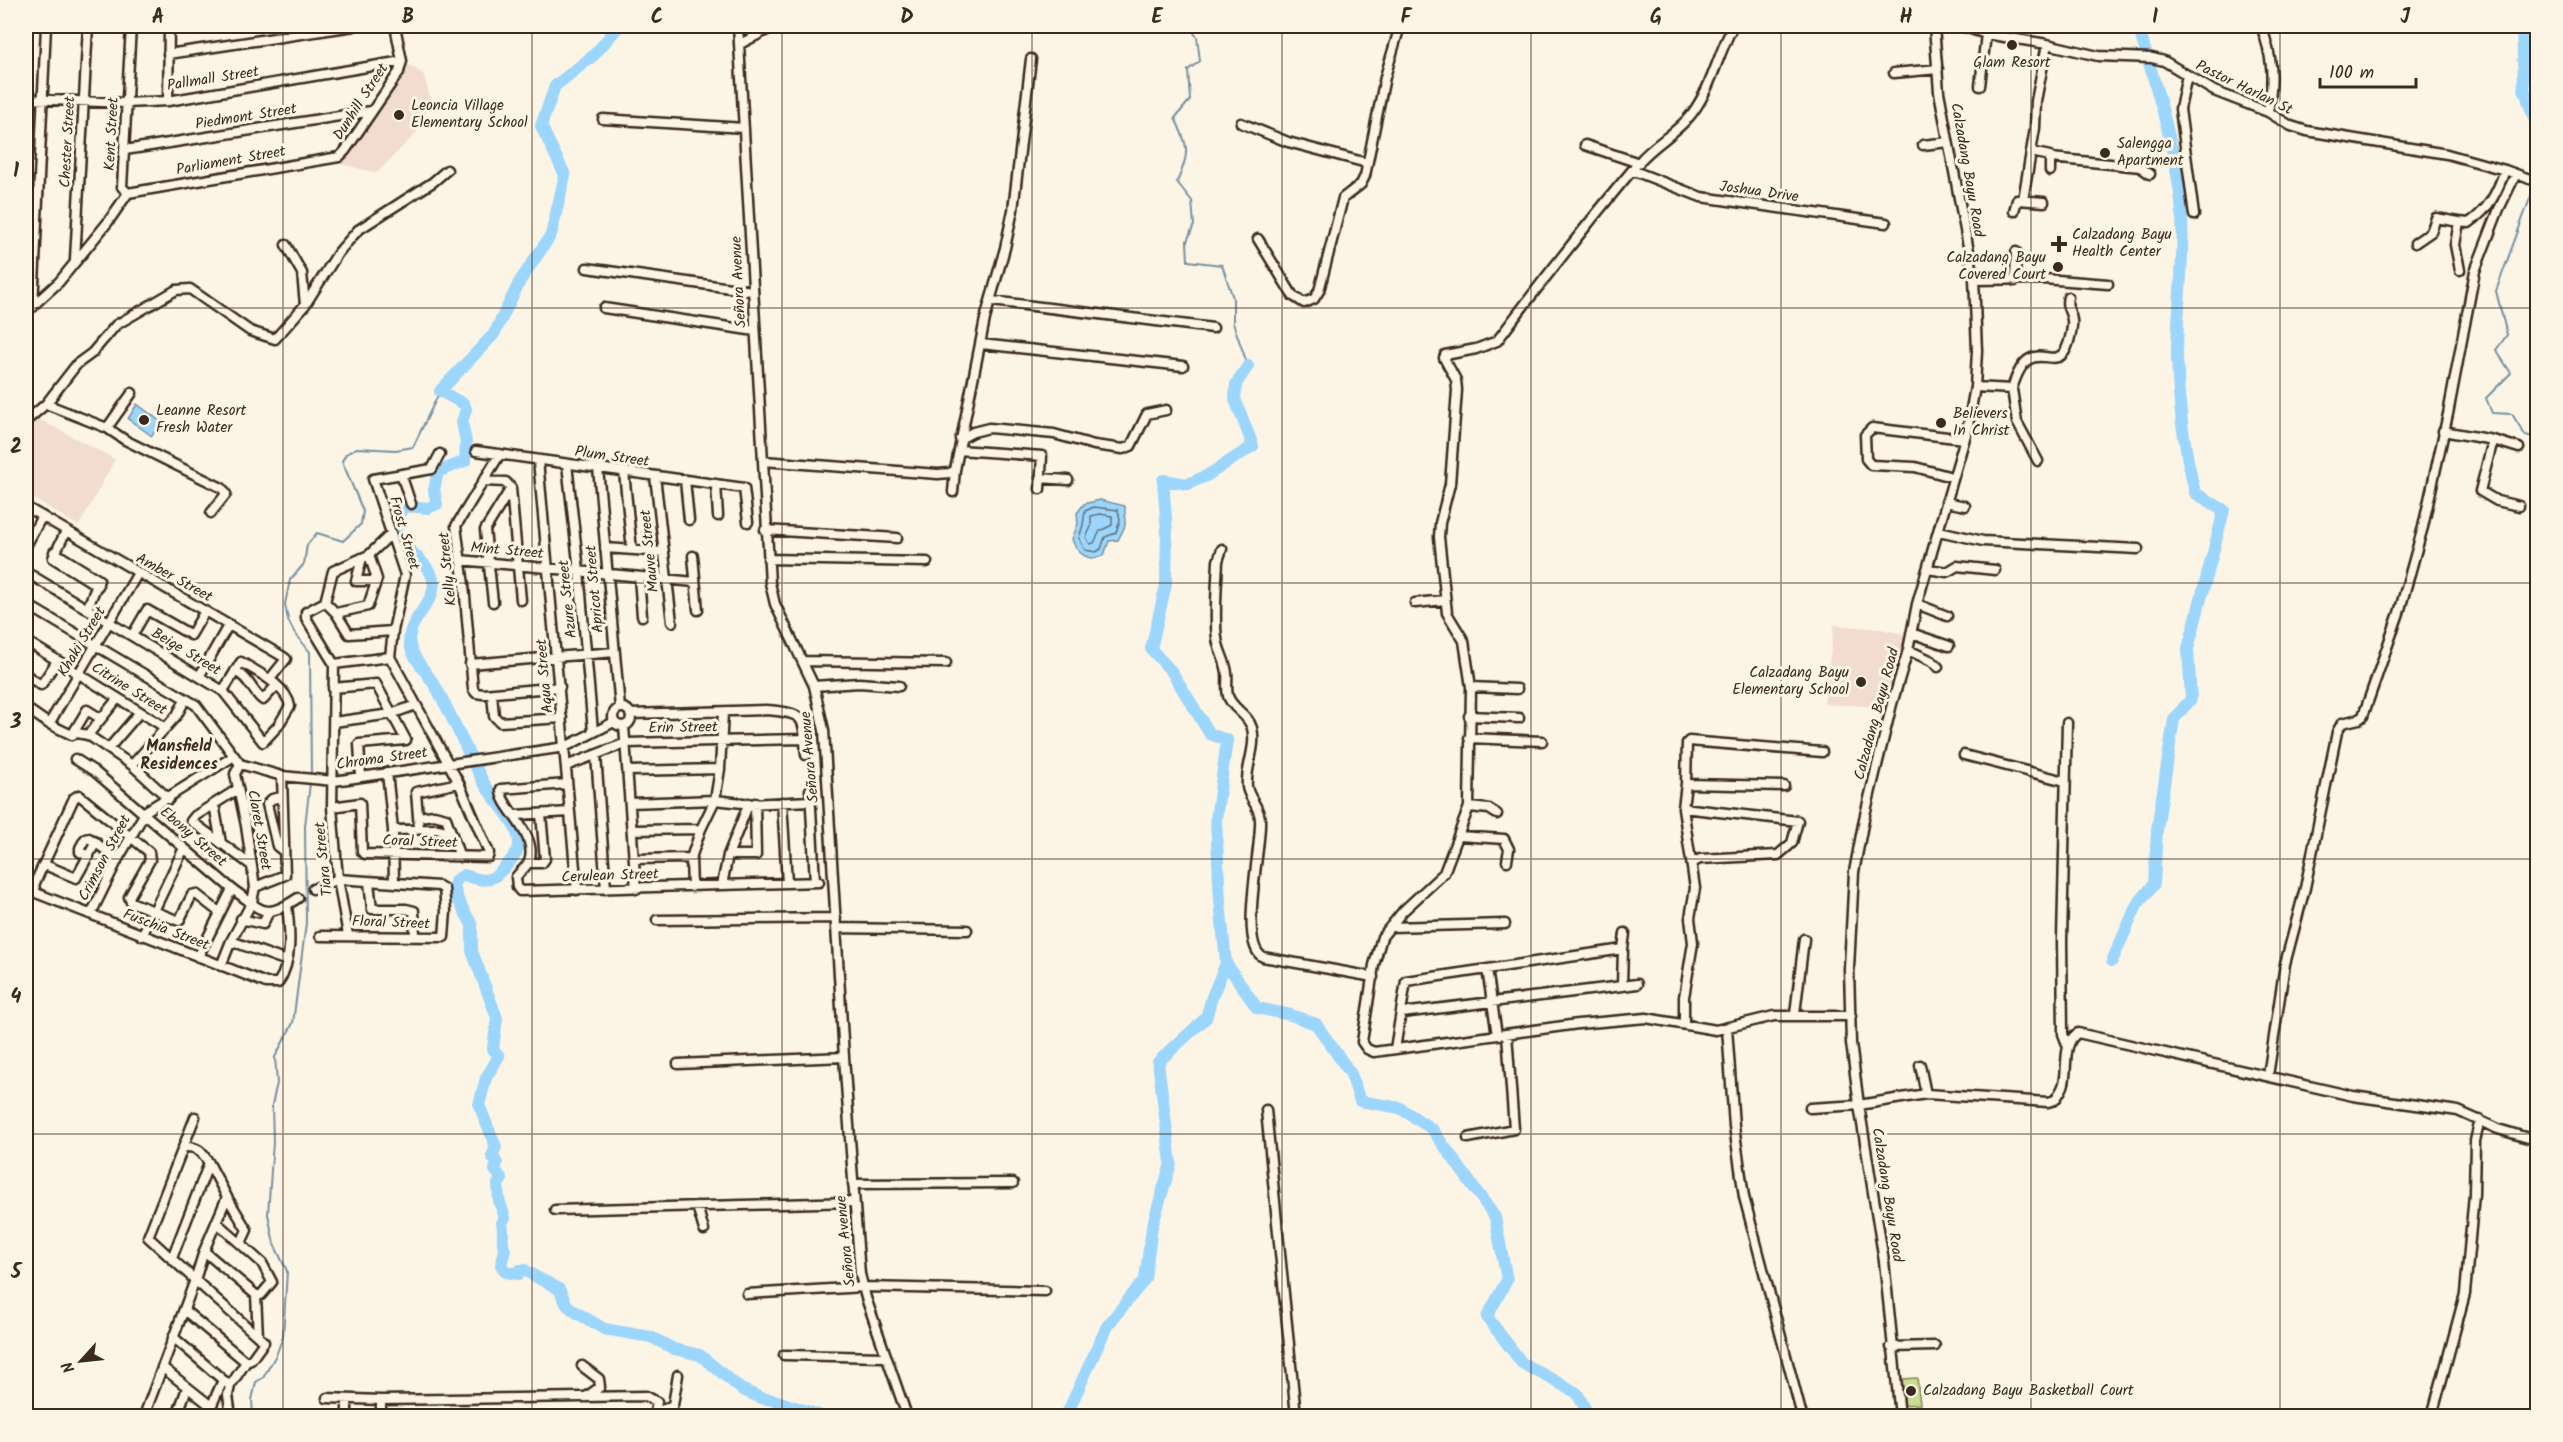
<svg xmlns="http://www.w3.org/2000/svg" width="2563" height="1442" font-family="Kalam,sans-serif">
<style>
.built{fill:#f2dccf}
.green{fill:#cadc90;stroke:#828357;stroke-width:1.5}
.water{fill:#9cd6fc;stroke:#7591a3;stroke-width:1.5}
.lines{fill:none;stroke-linecap:round;stroke-linejoin:round}
.shore{stroke:#626f77;stroke-width:1.5}
.stream{stroke:#7591a3;stroke-width:2}
.river{stroke:#9cd6fc;stroke-width:12}
.minor-casing{stroke:#3b2a1e;stroke-width:13}
.minor{stroke:#fcf5e5;stroke-width:8}
.grid{fill:none;stroke:#3b2a1e;stroke-width:1.5;stroke-opacity:0.55}
.poi-dot{fill:#3b2a1e;stroke:#fcf5e5;stroke-width:2}
.labels{text-anchor:middle;dominant-baseline:central;stroke-width:6;stroke-linejoin:round;paint-order:stroke}
.poi-label{font-size:15px;fill:#3b2a1e;stroke:#fcf5e5;text-anchor:start}
.street-label{font-size:15px;fill:#3b2a1e;stroke:#fcf5e5}
.neighbourhood-label{font-size:16px;font-weight:bold;fill:#3b2a1e;stroke:#fcf5e5}
.neatline{fill:none;stroke:#3b2a1e;stroke-width:2}
.grid-label{font-size:20px;text-anchor:middle;font-weight:bold;fill:#3b2a1e}
</style>
<rect width="100%" height="100%" fill="#fcf5e5"/>
<filter id="ink" filterUnits="userSpaceOnUse"><feTurbulence type="fractalNoise" baseFrequency=".0167" numOctaves="2"/><feDisplacementMap in="SourceGraphic" scale="12" xChannelSelector="R" yChannelSelector="G"/><feConvolveMatrix kernelMatrix="1 2 1 2 8 2 1 2 1" color-interpolation-filters="sRGB"/></filter>
<g filter="url(#ink)">
<path class="built" d="M 409,65 L 424,75 L 431,102 L 417,132 L 377,173 L 341,164 Z
M 31,415 L 115,459 L 79,526 L 26,494 L 26,421 Z
M 1834,625 L 1880,629 L 1908,635 L 1888,707 L 1824,704 Z"/>
<path class="green" d="M 1917,1378 L 1920,1404 L 1904,1405 L 1902,1379 Z"/>
<path class="water" d="M 137,404 L 161,422 L 152,436 L 128,419 Z
M 1100,500 L 1125,506 L 1125,526 L 1118,540 L 1109,541 L 1104,555 C 1089,563 1077,554 1072,539 L 1078,524 L 1077,513 L 1084,504 Z"/>
<g class="lines">
<path class="shore" d="M 1094,507 L 1118,510 L 1120,520 L 1116,533 L 1105,537 L 1101,549 L 1096,552 L 1085,550 L 1079,538 L 1083,525 L 1085,511 Z
M 1100,514 L 1112,516 L 1112,525 L 1100,531 L 1094,543 L 1090,544 L 1086,537 L 1091,527 L 1091,516 Z"/>
<path class="stream" d="M 1189,26 L 1197,37 L 1200,61 L 1188,70 L 1190,100 L 1175,118 C 1189,147 1190,153 1177,182 L 1192,201 L 1194,225 L 1187,241 L 1188,261 L 1222,265 L 1233,298 L 1233,323 L 1248,366
M 1875,26 L 1876,26
M 2535,185 L 2496,291 L 2507,335 L 2496,350 L 2511,373 L 2486,398 L 2492,413 L 2512,414 L 2525,435 L 2538,438
M 311,777 L 310,652 L 294,632 L 288,620 L 285,604 L 290,580 L 304,564 L 307,545 L 317,533 L 343,541 L 361,524 L 363,511 L 342,461 L 346,454 L 356,448 L 396,450 L 413,447 L 440,391
M 253,1416 L 252,1400 L 256,1382 L 263,1378 L 276,1355 L 283,1337 L 287,1271 L 274,1244 L 268,1214 L 273,1142 L 272,1105 L 277,1083 L 275,1057 L 293,1023 L 306,923 L 305,826 L 310,783"/>
<path class="river" d="M 2522,26 L 2524,88 L 2538,130
M 440,391 L 464,404 L 466,409 L 462,422 L 466,442 L 465,461 L 438,472 L 434,490 L 437,504 L 428,508 L 405,506 C 377,538 422,552 432,576 C 443,602 398,622 412,651 C 418,665 430,676 437,689 C 454,720 467,752 484,783 C 494,801 516,819 519,841 C 521,851 508,864 501,871 C 489,884 479,880 464,875 L 456,880 L 454,886 L 458,900 L 472,925 L 472,951 L 497,1018 L 493,1049 L 499,1056 L 486,1078 L 479,1105 L 496,1147 L 492,1156 L 497,1163 L 495,1170 L 502,1179 L 498,1184 L 499,1200 L 505,1218 L 502,1223 C 505,1232 500,1241 505,1250 L 501,1265 L 506,1272 L 518,1274 L 520,1270 L 525,1270 C 535,1278 548,1282 559,1289 L 567,1305 L 574,1311 L 604,1329 L 651,1337 L 674,1349 L 700,1355 L 741,1389 L 761,1398 L 774,1400 L 821,1416
M 440,391 L 494,334 L 520,281 L 551,235 L 565,175 L 541,126 L 555,86 L 594,55 L 619,26
M 2112,961 L 2137,905 L 2154,884 L 2157,830 L 2174,719 L 2191,699 L 2188,649 L 2224,510 L 2195,493 C 2184,448 2178,403 2177,357 C 2177,302 2187,247 2180,193 C 2172,138 2156,86 2140,33 L 2142,26
M 1226,963 L 1257,1008 L 1291,1015 L 1316,1024 L 1351,1074 L 1360,1101 L 1400,1108 L 1432,1129 L 1495,1217 L 1507,1280 L 1487,1317 L 1522,1363 L 1577,1393 L 1589,1416
M 1066,1416 L 1107,1326 L 1145,1279 L 1152,1227 L 1171,1163 L 1158,1062 L 1206,1018 L 1212,997 L 1226,963 L 1220,902 L 1216,819 L 1227,740 L 1210,734 L 1172,672 L 1151,649 L 1166,584 L 1167,532 L 1163,480 L 1188,484 L 1208,475 L 1253,446 L 1235,399 L 1236,384 L 1248,366"/>
<g class="minor-casing">
<path id="minor" d="M 738,26 L 770,583 L 775,604 L 814,686 L 824,730 L 844,1057 L 860,1274 L 866,1298 L 907,1416
M 1733,26 C 1718,54 1712,86 1693,112 C 1679,132 1655,143 1639,162 C 1590,220 1543,280 1497,341 L 1476,349 L 1445,355 L 1444,358 L 1456,380 L 1457,390 L 1450,484 L 1440,523 L 1439,537 L 1447,613 L 1464,641 L 1471,687 L 1469,807 L 1444,873 L 1403,911 L 1382,937 L 1374,965 L 1362,1042 L 1367,1049 L 1374,1052 L 1578,1024 L 1646,1018 L 1716,1030 L 1774,1016 L 1851,1016
M 1962,26 L 1986,34 L 2047,44 L 2098,56 L 2152,58 L 2164,61 L 2214,91 L 2268,112 L 2291,126 L 2307,131 L 2447,154 L 2505,170 L 2538,182
M 2261,26 C 2273,57 2274,80 2268,112
M 740,44 L 771,28 L 785,29 L 792,26
M 168,54 L 354,26
M 1894,73 L 1938,69
M 2187,75 L 2180,109 L 2194,215
M 1980,86 L 1986,34
M 26,99 L 126,103 L 168,101 L 402,61
M 168,101 L 169,26
M 603,119 L 744,128
M 1241,123 L 1288,142 L 1367,163
M 1585,145 L 1639,163
M 1923,145 L 1948,142
M 125,150 L 371,111
M 2031,152 L 2050,156 L 2050,171
M 2051,158 L 2140,167 L 2150,174
M 1634,171 L 1701,197 L 1886,223
M 128,193 L 339,157 L 345,151 L 399,72 L 402,61 L 395,26
M 128,193 L 122,187 L 131,26
M 2023,200 L 2035,128 L 2036,101 L 2047,44
M 2014,211 L 2017,200 L 2044,202
M 1258,239 L 1293,296 L 1304,303 L 1314,299 L 1319,291 L 1343,198 L 1361,184 L 1365,176 L 1385,77 L 1400,26
M 2415,243 L 2431,232 L 2436,218 L 2459,222
M 286,245 L 302,273 L 305,305
M 75,259 L 88,26
M 587,268 L 752,291
M 2460,270 L 2455,245 L 2459,222 L 2469,223 C 2489,209 2497,193 2505,170
M 1974,280 L 2044,279 L 2108,284
M 2015,281 L 2016,252
M 992,301 L 1213,328
M 33,307 L 46,26
M 604,308 L 755,331
M 26,312 L 59,282 L 108,222 L 128,193
M 981,344 L 1183,366
M 1975,387 L 2012,389 L 2017,422 L 2038,461
M 2012,389 C 2029,332 2052,372 2065,351 C 2069,345 2073,327 2072,320 C 2071,311 2065,307 2068,297
M 46,404 L 77,364 L 92,353 L 116,325 L 176,290 L 190,289 L 250,331 L 275,339 L 305,305 L 338,253 L 358,230 L 433,182 L 447,170
M 26,421 L 46,404 L 107,428 L 132,393
M 107,428 L 125,440 L 222,488 L 226,494 L 211,513
M 2443,431 L 2493,440 L 2519,448
M 960,439 L 973,432 L 989,428 L 1054,434 L 1094,445 L 1123,449 L 1131,446 L 1147,414 L 1166,410
M 2493,440 L 2480,491 L 2497,501 L 2519,506
M 959,450 L 1042,456 L 1040,489
M 476,451 L 744,488 L 748,522
M 500,454 L 456,526 L 464,585 L 473,689 L 476,693 L 483,694 L 560,687
M 538,460 L 577,890
M 763,461 L 938,474 L 950,473 L 955,470 L 985,319 L 1005,248 L 1013,210 L 1031,59
M 567,464 L 579,571 L 593,731
M 598,468 L 620,708
M 624,472 L 632,550
M 401,474 L 411,504
M 655,476 L 672,622
M 1952,477 L 1915,467 L 1871,465 L 1866,459 L 1865,435 L 1872,428 L 1964,439
M 1040,478 L 1068,480
M 685,480 L 689,520
M 483,481 L 506,482 L 511,488 L 521,600
M 716,484 L 718,516
M 953,492 L 955,470
M 1946,502 L 1965,506
M 26,507 L 282,656 L 286,659 L 270,679
M 765,530 L 897,538
M 66,531 L 53,558 L 98,586
M 1939,531 L 1983,541 L 2138,549
M 26,546 L 42,516
M 605,548 L 664,552
M 1222,549 L 1218,561 C 1217,583 1214,616 1217,638 C 1218,650 1226,661 1227,673 C 1228,680 1226,688 1228,696 C 1232,709 1248,714 1252,728 C 1257,748 1245,767 1247,787 C 1249,799 1260,807 1260,820 C 1262,846 1238,945 1263,957 L 1373,977
M 54,552 L 99,580 L 87,609
M 693,556 L 698,610
M 362,558 L 356,581 L 376,581
M 768,559 L 927,562
M 460,560 L 695,582
M 1928,569 L 1947,572 L 1957,566 L 1995,570
M 26,572 L 223,691 L 263,742 L 278,726 L 290,706 C 286,685 257,672 241,662 L 223,691
M 639,577 L 642,616
M 325,602 L 336,613 L 349,634 L 393,631
M 493,602 L 485,530 L 511,488
M 1415,603 L 1445,600
M 26,604 L 196,705 L 240,764 L 282,776 L 334,781 L 565,747 L 614,722
M 1917,604 L 1947,616
M 336,613 L 368,606 L 377,579 L 369,555
M 1911,633 L 1949,646
M 132,636 L 147,610 L 191,635 L 205,611
M 26,641 L 166,728
M 1908,650 L 1932,661 L 1938,667
M 803,661 L 946,663
M 334,664 L 390,657
M 470,664 L 615,652
M 235,671 C 249,677 252,692 263,700 L 276,686
M 26,675 L 41,685 L 57,661
M 200,675 L 229,624
M 814,686 L 859,683 L 899,686
M 1471,687 L 1517,689
M 333,688 L 376,684 L 406,740 L 359,744 L 361,776
M 492,694 L 494,716 L 500,722 L 562,718
M 26,708 L 49,724 L 72,735 L 77,733 L 88,735 L 118,698
M613 717a9 9 0 1 1 18 0a9 9 0 1 1-18 0Z
M 630,714 L 766,710 C 807,713 803,717 806,755
M 1469,716 L 1519,718
M 334,722 L 391,714 L 416,705
M 2067,723 L 2062,940 L 2063,1034 L 2068,1047
M 49,724 L 138,573
M 624,726 L 636,889
M 72,735 L 87,710 L 100,718
M 88,735 L 132,765 L 169,799
M 1469,738 L 1542,741
M 109,748 L 140,712
M 596,755 L 606,889
M 1964,755 L 2065,781
M 75,759 L 94,771 L 232,889 C 262,909 262,922 298,898
M 132,765 L 177,715 L 185,700
M 566,766 L 626,743 L 805,739
M 628,771 L 720,769
M 387,772 L 393,830 L 394,883
M 567,784 L 501,789 C 499,806 536,832 530,858 C 529,866 520,871 516,877 L 517,887 L 520,891 L 819,882
M 1686,784 L 1784,786
M 238,789 L 195,816 L 191,821 L 251,865
M 810,790 L 815,882
M 281,797 L 272,799 L 267,804 L 277,846 L 283,851
M 782,802 L 787,883
M 630,803 L 715,800 L 752,804 L 810,801
M 214,804 L 221,843
M 332,807 L 360,803 L 362,852 L 365,854 L 488,857 L 489,853 L 459,783
M 1469,807 L 1489,809 L 1497,814
M 1683,808 L 1798,821 L 1792,843 L 1778,855 L 1700,859 L 1692,863
M 515,815 L 570,812
M 418,817 L 434,815 L 446,818 L 460,857
M 419,829 L 416,792 L 459,783 L 390,657 L 393,631 L 405,575 L 373,479 L 432,469 L 440,454
M 393,830 L 438,829 L 450,832
M 632,830 L 701,829
M 1459,836 L 1504,839 L 1509,849 L 1507,861
M 728,855 L 756,855 L 755,803
M 89,856 L 80,852 L 80,848 L 85,839 L 89,838 L 118,859
M 634,859 L 691,858
M 528,863 L 542,863 L 545,859 L 541,814
M 45,865 L 76,878 L 96,842
M 369,882 L 372,909 L 406,909 L 414,911 L 415,936
M 722,885 L 728,855 L 749,803
M 255,887 L 285,875 L 282,776
M 692,887 L 691,858 L 701,829 L 715,800 L 720,769 L 723,712
M 313,889 L 338,879 L 439,886 L 444,889 L 446,911 L 444,937 L 320,936
M 219,912 L 196,894 L 192,895 L 179,921 L 131,902 L 129,897 L 150,860 L 149,852 L 79,795 L 74,798 L 34,885 L 36,893 L 266,983 L 278,983 C 293,961 290,930 287,905
M 91,914 L 118,859 L 146,811 L 234,756
M 241,919 L 263,924 L 269,911
M 657,920 L 836,918
M 1390,927 L 1505,924
M 836,928 L 967,930
M 348,935 L 338,879 L 332,807 L 334,664 L 306,618 L 306,612 L 325,602 L 333,571 L 369,555 L 391,534
M 142,936 L 184,848
M 231,941 L 287,961
M 1623,949 L 1625,933
M 198,957 L 232,889
M 221,966 L 231,941 L 252,902 L 255,887 L 246,826 L 235,774 L 240,764
M 1487,969 L 1497,1035
M 1622,986 L 1637,984
M 1795,1014 L 1804,939
M 1684,1024 L 1684,997 L 1693,943 L 1690,918 L 1695,888 L 1683,808 L 1686,784 L 1687,743 L 1689,741 L 1822,752
M 1727,1028 L 1734,1126 L 1744,1197 L 1802,1416
M 1395,1049 L 1406,981 L 1623,949 L 1622,986 L 1402,1013
M 678,1064 L 844,1057
M 1920,1065 L 1926,1094
M 2268,1076 L 2285,964 L 2305,888 L 2337,732 L 2342,723 L 2359,719 L 2363,716 L 2399,613 L 2423,527 L 2448,414 L 2475,271 L 2499,209 L 2516,174
M 1810,1108 L 1859,1105 L 1926,1094 L 2048,1102 L 2055,1100 C 2058,1095 2063,1089 2064,1083 C 2068,1068 2062,1042 2078,1033 L 2353,1096 L 2458,1111 L 2498,1129 L 2538,1141
M 1266,1110 L 1296,1416
M 1468,1138 L 1514,1129 L 1507,1034
M 853,1184 L 1013,1183
M 227,1197 L 247,1230 L 241,1243
M 697,1206 L 704,1230
M 555,1210 L 854,1202
M 204,1251 L 256,1295 L 261,1295 L 272,1282 L 262,1263 L 216,1222
M 172,1258 L 209,1163 C 202,1152 198,1146 184,1147
M 747,1294 L 864,1287 L 1045,1291
M 256,1295 L 258,1336
M 184,1310 L 246,1362 L 251,1360 L 264,1342 L 195,1280 L 204,1251 L 227,1197 L 209,1163
M 173,1337 L 230,1386 L 228,1395 L 231,1416
M 1891,1347 L 1935,1346
M 784,1355 L 885,1357
M 582,1366 L 599,1379 L 600,1387 L 586,1397
M 162,1367 L 211,1406
M 230,1386 L 246,1362
M 327,1398 L 381,1400 L 646,1396 L 657,1402 L 654,1416
M 381,1400 L 381,1416
M 657,1412 L 673,1405 L 678,1375
M 144,1416 L 195,1280 L 148,1237 L 195,1117
M 177,1416 L 187,1388
M 207,1416 L 223,1380
M 347,1416 L 347,1399
M 1900,1416 L 1884,1261 L 1859,1105 L 1851,1043 L 1849,968 L 1854,872 L 1864,819 L 1892,704 L 1908,650 L 1917,604 L 1967,431 L 1975,387 L 1977,351 L 1974,278 L 1939,92 L 1934,26
M 2432,1416 L 2465,1294 L 2474,1194 L 2475,1141 L 2480,1120"/>
</g>
<use href="#minor" class="minor"/>
</g>
</g>
<path class="grid" d="M 283,26 L 283,1416M 532,26 L 532,1416M 782,26 L 782,1416M 1032,26 L 1032,1416M 1282,26 L 1282,1416M 1531,26 L 1531,1416M 1781,26 L 1781,1416M 2031,26 L 2031,1416M 2280,26 L 2280,1416M 26,308 L 2538,308M 26,583 L 2538,583M 26,859 L 2538,859M 26,1134 L 2538,1134"/>
<g class="poi-dot">
<circle cx="2012" cy="45" r="6"/>
<circle cx="399" cy="115" r="6"/>
<circle cx="2105" cy="153" r="6"/>
<path d="M2056 235h6v6h6v6h-6v6h-6v-6h-6v-6h6z"/>
<circle cx="2058" cy="267" r="6"/>
<circle cx="144" cy="420" r="6"/>
<circle cx="1941" cy="423" r="6"/>
<circle cx="1861" cy="682" r="6"/>
<circle cx="1911" cy="1391" r="6"/>
</g>
<g class="labels">
<g class="poi-label">
<text x="2012" y="63" text-anchor="middle">Glam Resort</text>
<text x="411" y="106">Leoncia Village<tspan x="411" dy="17">Elementary School</tspan></text>
<text x="2117" y="144">Salengga<tspan x="2117" dy="17">Apartment</tspan></text>
<text x="2072" y="235">Calzadang Bayu<tspan x="2072" dy="17">Health Center</tspan></text>
<text x="2046" y="258" text-anchor="end">Calzadang Bayu<tspan x="2046" dy="17">Covered Court</tspan></text>
<text x="156" y="411">Leanne Resort<tspan x="156" dy="17">Fresh Water</tspan></text>
<text x="1953" y="414">Believers<tspan x="1953" dy="17">In Christ</tspan></text>
<text x="1849" y="673" text-anchor="end">Calzadang Bayu<tspan x="1849" dy="17">Elementary School</tspan></text>
<text x="1923" y="1391">Calzadang Bayu Basketball Court</text>
</g>
<g class="street-label">
<text transform="translate(213 79) rotate(-9)">Pallmall Street</text>
<text transform="translate(2244 88) rotate(26)">Pastor Harlan St</text>
<text transform="translate(361 102) rotate(-57)">Dunhill Street</text>
<text transform="translate(246 117) rotate(-9)">Piedmont Street</text>
<text transform="translate(112 134) rotate(-87)">Kent Street</text>
<text transform="translate(68 142) rotate(-87)">Chester Street</text>
<text transform="translate(231 161) rotate(-10)">Parliament Street</text>
<text transform="translate(1967 170) rotate(80)">Calzadang Bayu Road</text>
<text transform="translate(1759 192) rotate(8)">Joshua Drive</text>
<text transform="translate(739 282) rotate(-93)">Señora Avenue</text>
<text transform="translate(612 457) rotate(8)">Plum Street</text>
<text transform="translate(404 533) rotate(74)">Frost Street</text>
<text transform="translate(507 551) rotate(5)">Mint Street</text>
<text transform="translate(650 551) rotate(-96)">Mauve Street</text>
<text transform="translate(448 569) rotate(-96)">Kelly Street</text>
<text transform="translate(174 578) rotate(29)">Amber Street</text>
<text transform="translate(595 589) rotate(-95)">Apricot Street</text>
<text transform="translate(568 599) rotate(-96)">Azure Street</text>
<text transform="translate(82 642) rotate(-59)">Khaki Street</text>
<text transform="translate(186 652) rotate(31)">Beige Street</text>
<text transform="translate(545 676) rotate(-95)">Aqua Street</text>
<text transform="translate(129 689) rotate(32)">Citrine Street</text>
<text transform="translate(1877 714) rotate(-75)">Calzadang Bayu Road</text>
<text transform="translate(683 728) rotate(-1)">Erin Street</text>
<text transform="translate(810 757) rotate(-95)">Señora Avenue</text>
<text transform="translate(382 759) rotate(-8)">Chroma Street</text>
<text transform="translate(259 830) rotate(80)">Claret Street</text>
<text transform="translate(193 837) rotate(41)">Ebony Street</text>
<text transform="translate(420 842) rotate(2)">Coral Street</text>
<text transform="translate(105 858) rotate(-62)">Crimson Street</text>
<text transform="translate(324 859) rotate(-96)">Tiara Street</text>
<text transform="translate(610 876) rotate(-2)">Cerulean Street</text>
<text transform="translate(391 923) rotate(2)">Floral Street</text>
<text transform="translate(166 930) rotate(21)">Fuschia Street</text>
<text transform="translate(1887 1195) rotate(81)">Calzadang Bayu Road</text>
<text transform="translate(846 1241) rotate(-96)">Señora Avenue</text>
</g>
<g class="neighbourhood-label">
<text x="179" y="746">Mansfield<tspan x="179" dy="18">Residences</tspan></text>
</g>
</g>
<rect width="2563" height="1442" fill="none" stroke="#fcf5e5" stroke-width="66"/>
<g transform="translate(81 1361) rotate(243)" stroke="#fcf5e5" stroke-width="4.5" paint-order="stroke">
<path d="M0-4.5L10 22L0 15L-10 22Z" fill="#3b2a1e"/>
<text y="-9" font-size="16" font-weight="bold" text-anchor="middle" fill="#3b2a1e">N</text>
</g>
<path d="M2320 78v9h96v-9" fill="none" stroke="#3b2a1e" stroke-width="3"/>
<text x="2329" y="78" font-size="18" fill="#3b2a1e" stroke="#fcf5e5" stroke-width="4.5" paint-order="stroke">100 m</text>
<rect x="33" y="33" width="2497" height="1376" class="neatline"/>
<g class="grid-label">
<text x="158" y="23">A</text>
<text x="408" y="23">B</text>
<text x="657" y="23">C</text>
<text x="907" y="23">D</text>
<text x="1157" y="23">E</text>
<text x="1406" y="23">F</text>
<text x="1656" y="23">G</text>
<text x="1906" y="23">H</text>
<text x="2155" y="23">I</text>
<text x="2405" y="23">J</text>
<text x="16" y="177">1</text>
<text x="16" y="453">2</text>
<text x="16" y="728">3</text>
<text x="16" y="1003">4</text>
<text x="16" y="1278">5</text>
</g>
</svg>
